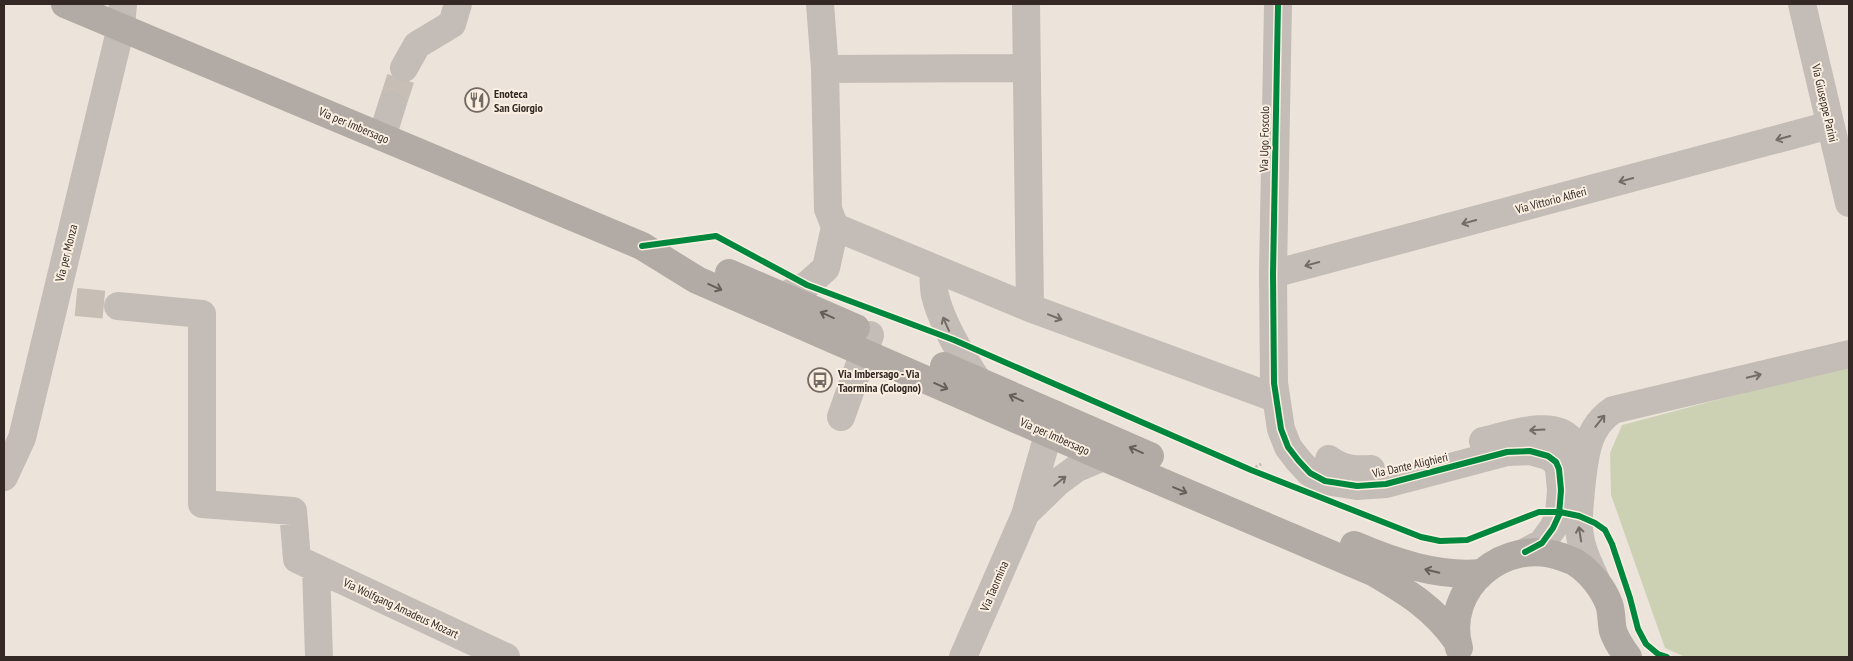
<svg xmlns="http://www.w3.org/2000/svg" width="1853" height="661" font-family="'PT Sans Narrow',sans-serif">
<style>
.green{fill:#ccd1b4}
.lines{fill:none;stroke-linecap:round;stroke-linejoin:round}
.minor-tunnel{stroke:#c7bfb6;stroke-width:28;stroke-dasharray:28 14;stroke-linecap:butt}
.path{stroke:#bdb5ae;stroke-width:3;stroke-dasharray:2.5 2.5;stroke-linecap:butt}
.minor{stroke:#c4bcb6;stroke-width:28}
.major{stroke:#b2aaa4;stroke-width:28}
.cycleway-casing{stroke:#faefe1;stroke-width:9}
.cycleway{stroke:#00873e;stroke-width:6}
.oneway{stroke:#756b66}
.oneway2{stroke:#665d57}
.labels{text-anchor:middle;dominant-baseline:central;stroke-width:4;stroke-linejoin:round;paint-order:stroke}
.poi-label{font-size:12px;font-weight:bold;fill:#342924;stroke:#faefe1;text-anchor:start}
.street-label{font-size:12px;fill:#342924;stroke:#faefe1}
</style>
<rect width="100%" height="100%" fill="#ece4db"/>
<path class="green" d="M 1849,365 L 1849,657 L 1685,657 L 1665,648 L 1611,495 L 1610,453 L 1622,425 Z"/>
<g class="lines">
<path class="minor-tunnel" d="M 392,105 L 404,68
M 76,302 L 118,306"/>
<path class="path" d="M 1251,470 L 1261,464"/>
<path class="minor" d="M 1026,4 L 1030,308
M 1278,4 L 1273,274 L 1274,383 L 1281,429 L 1288,447 L 1298,460 L 1310,473 L 1325,481 L 1357,486 L 1386,484 L 1507,452 L 1530,451 L 1548,456 L 1556,462 L 1559,469 L 1561,490 L 1559,515 L 1553,528 L 1542,543 L 1525,552
M 1802,4 L 1849,203
M 404,68 L 417,45 L 452,24 L 458,4
M 825,69 L 1026,68
M 382,137 L 392,105
M 835,227 L 1030,308 L 1275,398
M 933,268 C 934,277 933,287 935,295 C 941,322 963,358 978,381
M 1273,274 L 1830,125
M 784,296 L 807,285 L 826,268 L 835,227 L 828,209 L 825,69 L 820,4
M 118,306 L 202,314 L 202,504 L 293,511 L 297,559 L 506,657
M 841,417 L 870,335
M 1483,441 C 1506,436 1554,417 1572,441 C 1577,448 1580,458 1583,466
M 1329,459 C 1342,469 1355,470 1371,469
M 4,477 L 22,438 L 121,27 L 123,4
M 1026,513 L 1058,482 L 1077,468 L 1103,457
M 316,568 L 319,657
M 1596,580 C 1590,566 1582,552 1580,536 C 1577,521 1580,505 1581,489 C 1585,458 1585,429 1613,410 L 1849,354
M 963,657 L 1025,515 L 1054,414"/>
<path class="major" d="M 65,4 L 642,246 L 697,280 L 1103,457 L 1373,572 C 1407,592 1434,608 1457,641
M 729,273 L 856,328
M 944,366 L 1150,456
M 1354,545 C 1394,562 1437,577 1481,573
M 1459,648 C 1442,588 1505,536 1562,557 C 1566,559 1572,560 1576,563 C 1590,572 1603,588 1609,604 C 1612,612 1611,622 1613,631 C 1616,640 1622,649 1628,657"/>
<g class="cycleway-casing">
<path id="cycleway" d="M 1278,4 L 1273,274 L 1274,383 L 1281,429 L 1288,447 L 1298,460 L 1310,473 L 1325,481 L 1357,486 L 1386,484 L 1507,452 L 1530,451 L 1548,456 L 1556,462 L 1559,469 L 1561,490 L 1559,515 L 1553,528 L 1542,543 L 1525,552
M 642,246 L 716,236 L 807,285 L 954,340 L 1251,470 L 1421,537 L 1440,541 L 1467,540 L 1539,512 L 1560,512 L 1579,516 L 1595,523 L 1605,530 L 1612,544 L 1630,598 L 1638,629 L 1646,644 L 1658,654 L 1667,657"/>
</g>
<use href="#cycleway" class="cycleway"/>
</g>
<defs><path id="oneway-shaft" d="M-6 0H5M1.5-3L5.5 0L1.5 3" fill="none" stroke-width="1.6" stroke-linecap="round" stroke-linejoin="round" transform="scale(1.25)"/></defs>
<g class="oneway">
<use href="#oneway-shaft" transform="translate(1783 138) rotate(165)"/>
<use href="#oneway-shaft" transform="translate(1626 180) rotate(165)"/>
<use href="#oneway-shaft" transform="translate(1469 222) rotate(165)"/>
<use href="#oneway-shaft" transform="translate(1312 264) rotate(165)"/>
<use href="#oneway-shaft" transform="translate(1055 317) rotate(21)"/>
<use href="#oneway-shaft" transform="translate(946 324) rotate(-114)"/>
<use href="#oneway-shaft" transform="translate(1754 376) rotate(-13)"/>
<use href="#oneway-shaft" transform="translate(1600 421) rotate(-51)"/>
<use href="#oneway-shaft" transform="translate(1537 430) rotate(177)"/>
<use href="#oneway-shaft" transform="translate(1060 481) rotate(-39)"/>
<use href="#oneway-shaft" transform="translate(1580 534) rotate(-99)"/>
</g>
<g class="oneway2">
<use href="#oneway-shaft" transform="translate(715 287) rotate(24)"/>
<use href="#oneway-shaft" transform="translate(827 315) rotate(-156)"/>
<use href="#oneway-shaft" transform="translate(941 386) rotate(24)"/>
<use href="#oneway-shaft" transform="translate(1016 398) rotate(-156)"/>
<use href="#oneway-shaft" transform="translate(1136 450) rotate(-156)"/>
<use href="#oneway-shaft" transform="translate(1180 490) rotate(23)"/>
<use href="#oneway-shaft" transform="translate(1432 571) rotate(-166)"/>
</g>
<defs>
<g id="restaurant-ring" transform="scale(1.25)"><circle r="9.5" fill="#faefe1" stroke="#746a64" stroke-width="1.5"/><path d="M-5-6h1v4h1v-4h1v4h1v-4h1v5L-1.5 .5V6h-2V.5L-5-1ZM5-6V6H3V1.5H1.5Q1.5-4 5-6Z" fill="#746a64"/></g>
<g id="bus-ring" transform="scale(1.25)"><circle r="9.5" fill="#faefe1" stroke="#746a64" stroke-width="1.5"/><path d="M-5-6H5V4H4V6H2V4H-2V6H-4V4H-5ZM-3.5-4V0h7V-4ZM-3.5 1.2v1.5H-2V1.2ZM2 1.2v1.5H3.5V1.2Z" fill="#746a64"/></g>
</defs>
<g fill-rule="evenodd">
<use href="#restaurant-ring" x="477" y="100"/>
<use href="#bus-ring" x="820" y="380"/>
</g>
<g class="labels">
<g class="poi-label">
<text x="494" y="93">Enoteca<tspan x="494" dy="14">San Giorgio</tspan></text>
<text x="838" y="373">Via Imbersago - Via<tspan x="838" dy="14">Taormina (Cologno)</tspan></text>
</g>
<g class="street-label">
<text transform="translate(1825 103) rotate(77)">Via Giuseppe Parini</text>
<text transform="translate(354 125) rotate(23)">Via per Imbersago</text>
<text transform="translate(1264 139) rotate(-89)">Via Ugo Foscolo</text>
<text transform="translate(1551 200) rotate(-15)">Via Vittorio Alfieri</text>
<text transform="translate(66 253) rotate(-76)">Via per Monza</text>
<text transform="translate(1055 436) rotate(24)">Via per Imbersago</text>
<text transform="translate(1410 465) rotate(-13)">Via Dante Alighieri</text>
<text transform="translate(994 586) rotate(-67)">Via Taormina</text>
<text transform="translate(401 608) rotate(25)">Via Wolfgang Amadeus Mozart</text>
</g>
</g>
<rect width="1853" height="661" fill="none" stroke="#342924" stroke-width="10"/>
</svg>
